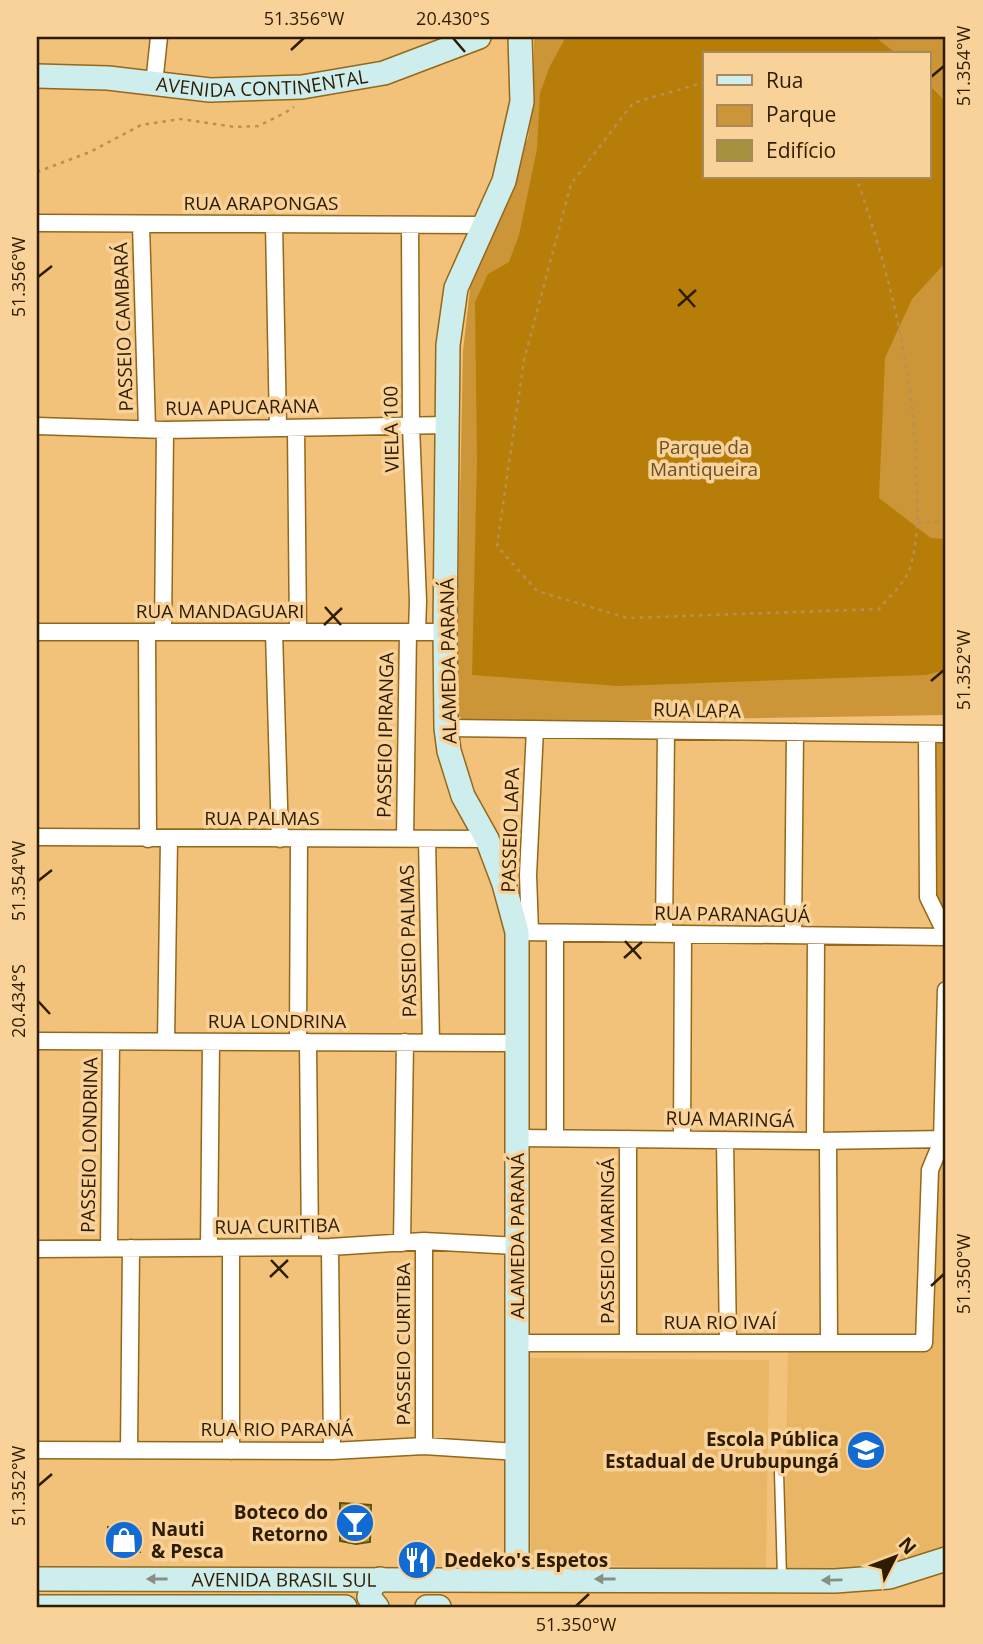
<svg xmlns="http://www.w3.org/2000/svg" width="983" height="1644" font-family="'Open Sans',sans-serif">
<style>
.built{fill:#e9b665}
.green{fill:#cc9538;fill-rule:evenodd}
.forest{fill:#b67e08}
.building{fill:#a4923f;stroke:#5f510d;stroke-width:2}
.lines{fill:none;stroke-linecap:round;stroke-linejoin:round}
.lane-casing{stroke:#93681a;stroke-width:11}
.street-casing{stroke:#93681a;stroke-width:19}
.secondary-casing{stroke:#93681a;stroke-width:26}
.path{stroke:#b79055;stroke-width:2.5;stroke-dasharray:3.5 5;stroke-linecap:butt}
.lane{stroke:#fff;stroke-width:8}
.street{stroke:#fff;stroke-width:16}
.secondary{stroke:#ceeeee;stroke-width:23}
.oneway{fill:#869083}
.ticks{fill:none;stroke:#2e1c00;stroke-width:2.5}
.labels{text-anchor:middle;dominant-baseline:central;stroke-width:7;stroke-linejoin:round;paint-order:stroke}
.street-label{font-size:19px;fill:#2e1c00;stroke:#f8d299}
.park-label{font-size:19px;fill:#695029;stroke:#f8d299}
.poi-label{font-size:19px;font-weight:bold;fill:#2e1c00;stroke:#f8d299;text-anchor:end}
.neatline{fill:none;stroke:#2e1c00;stroke-width:2.5}
.ticks-label{font-size:18px;text-anchor:middle;fill:#2e1c00}
</style>
<rect width="100%" height="100%" fill="#f2c27a"/>
<path class="built" d="M 946,1146 L 946,1554 L 901,1573 L 784,1574 L 788,1345 L 932,1346 L 932,1171 Z
M 529,1358 L 769,1360 L 766,1571 L 531,1563 Z"/>
<path class="green" d="M 538,37 L 937,37 L 946,41 L 946,715 L 466,723 L 459,716 L 456,701 L 463,351 L 473,263 L 528,138 L 534,98 L 534,40 ZM 705,54 L 929,54 L 929,177 L 705,177 Z
M 933,739 L 946,739 L 946,924 L 934,894 Z"/>
<path class="forest" d="M 566,37 L 875,37 L 897,54 L 705,54 L 705,177 L 929,177 L 929,85 L 946,102 L 946,262 L 912,299 L 885,358 L 879,498 L 931,538 L 946,539 L 946,670 L 926,675 L 618,686 L 472,675 L 477,461 L 475,302 L 488,274 L 509,262 L 519,235 L 537,149 L 540,93 L 550,66 Z"/>
<path class="building" d="M 340,1503 L 371,1505 L 370,1542 L 356,1544 L 340,1541 Z
M 108,1527 L 140,1529 L 140,1552 L 109,1550 Z"/>
<g class="lines">
<g class="lane-casing">
<path id="lane" d="M 779,1472 L 782,1577"/>
</g>
<g class="street-casing">
<path id="street" d="M 154,84 L 159,37
M 37,223 L 484,225
M 141,224 L 147,429
M 274,224 L 278,428
M 410,225 L 411,426 L 418,601 L 417,632
M 37,426 L 165,430 L 447,425
M 296,428 L 298,632
M 37,632 L 445,632
M 147,632 L 148,839
M 163,632 L 165,430
M 274,632 L 280,839
M 446,728 L 946,734
M 927,734 L 928,897 L 946,934
M 37,837 L 487,839
M 405,839 L 408,632
M 427,839 L 431,1043
M 517,932 L 946,937
M 530,932 L 528,875 L 535,729
M 555,933 L 555,1138
M 664,934 L 666,731
M 793,935 L 795,732
M 37,1041 L 517,1043
M 166,1042 L 169,839
M 298,1042 L 299,839
M 308,1042 L 310,1247
M 517,1138 L 815,1141 L 946,1139
M 628,1139 L 628,1343
M 682,1140 L 683,934
M 725,1140 L 728,1343
M 815,1141 L 816,936
M 828,1141 L 829,1342
M 424,1241 L 424,1446
M 402,1243 L 405,1042
M 330,1247 L 332,1451
M 109,1248 L 111,1042
M 209,1248 L 211,1042
M 231,1248 L 231,1451
M 37,1249 L 330,1247 L 424,1241 L 517,1246
M 517,1343 L 924,1343 L 930,1170 L 942,1141 L 946,990
M 37,1450 L 332,1451 L 424,1446 L 517,1452
M 129,1450 L 131,1248"/>
</g>
<g class="secondary-casing">
<g id="secondary">
<path id="s1" d="M 37,76 L 108,78 L 210,90 L 302,87 L 384,73 L 479,37"/>
<path id="s2" d="M 37,1579 L 835,1581 L 889,1577 L 946,1559"/>
<path d="M 517,1579 L 517,932 L 504,884 L 487,839 L 463,796 L 449,751 L 446,728 L 445,632 L 448,345 L 456,288 L 504,181 L 522,102 L 520,37"/>
<path d="M 37,1607 L 345,1607"/>
<path d="M 377,1607 L 369,1597 L 372,1586 L 380,1579"/>
<path d="M 427,1607 L 439,1607"/>
</g>
</g>
<path class="path" d="M 705,82 L 633,103 L 571,184 L 524,360 L 497,546 L 537,591 L 627,618 L 879,609 C 888,598 904,584 909,571 C 918,544 918,514 917,486 C 916,382 891,275 856,177
M 37,172 L 90,152 L 141,125 L 180,119 L 235,127 L 258,126 L 283,114 L 294,107
M 918,523 L 946,522"/>
<use href="#lane" class="lane"/>
<use href="#street" class="street"/>
<use href="#secondary" class="secondary"/>
</g>
<defs><path id="oneway-solid" d="M-6-.8H1V-3.2L6.5 0L1 3.2V.8H-6Z" transform="scale(1.75)"/></defs>
<g class="oneway">
<use href="#oneway-solid" transform="translate(157 1579) rotate(180)"/>
<use href="#oneway-solid" transform="translate(605 1579) rotate(-180)"/>
<use href="#oneway-solid" transform="translate(832 1580) rotate(179)"/>
</g>
<path class="ticks" d="M 453,38 L 465,52M 291,50 L 304,38M 931,77 L 944,66M 38,277 L 52,266M 679,289 L 695,307M 678,306 L 696,290M 325,607 L 341,625M 324,625 L 342,608M 931,681 L 944,670M 38,881 L 52,870M 625,941 L 641,959M 624,958 L 642,942M 38,1001 L 50,1014M 271,1260 L 288,1278M 270,1277 L 288,1260M 931,1286 L 944,1274M 38,1486 L 52,1474M 576,1606 L 589,1594"/>
<defs>
<g id="school-disc" transform="scale(2.0125)"><circle r="9.5" fill="#126ad3" stroke="#f8d299"/><path d="M0-5L7-2L0 1L-7-2ZM-4 1L0 2.5L4 1V4Q0 6-4 4Z" fill="#fff"/></g>
<g id="bar-disc" transform="scale(2.0125)"><circle r="9.5" fill="#126ad3" stroke="#f8d299"/><path d="M-6-5H6L.8 .8V4.5H3.5V6h-7V4.5H-.8V.8Z" fill="#fff"/></g>
<g id="shop-disc" transform="scale(2.0125)"><circle r="9.5" fill="#126ad3" stroke="#f8d299"/><path d="M-5-2.5h2.3a2.7 3.5 0 0 1 5.4 0H5L5.5 6h-11ZM-1.5-2.5h3a1.5 2.3 0 0 0-3 0Z" fill="#fff"/></g>
<g id="restaurant-disc" transform="scale(2.0125)"><circle r="9.5" fill="#126ad3" stroke="#f8d299"/><path d="M-5-6h1v4h1v-4h1v4h1v-4h1v5L-1.5 .5V6h-2V.5L-5-1ZM5-6V6H3V1.5H1.5Q1.5-4 5-6Z" fill="#fff"/></g>
</defs>
<g fill-rule="evenodd">
<use href="#school-disc" x="866" y="1450"/>
<use href="#bar-disc" x="355" y="1523"/>
<use href="#shop-disc" x="124" y="1540"/>
<use href="#restaurant-disc" x="417" y="1560"/>
</g>
<g class="labels">
<g class="street-label">
<text stroke="none"><textPath href="#s1" startOffset="226">AVENIDA CONTINENTAL</textPath></text>
<text x="261" y="203">RUA ARAPONGAS</text>
<text transform="translate(123 327) rotate(-92)">PASSEIO CAMBARÁ</text>
<text transform="translate(242 407) rotate(-1)">RUA APUCARANA</text>
<text transform="translate(391 429) rotate(-91)">VIELA 100</text>
<text x="220" y="611">RUA MANDAGUARI</text>
<text transform="translate(448 661) rotate(-91)">ALAMEDA PARANÁ</text>
<text transform="translate(697 710) rotate(1)">RUA LAPA</text>
<text transform="translate(385 735) rotate(-89)">PASSEIO IPIRANGA</text>
<text x="262" y="818">RUA PALMAS</text>
<text transform="translate(510 830) rotate(-88)">PASSEIO LAPA</text>
<text transform="translate(732 914) rotate(1)">RUA PARANAGUÁ</text>
<text transform="translate(408 941) rotate(-91)">PASSEIO PALMAS</text>
<text x="277" y="1021">RUA LONDRINA</text>
<text transform="translate(730 1119) rotate(1)">RUA MARINGÁ</text>
<text transform="translate(89 1145) rotate(-89)">PASSEIO LONDRINA</text>
<text transform="translate(277 1226) rotate(-1)">RUA CURITIBA</text>
<text transform="translate(517 1236) rotate(-90)">ALAMEDA PARANÁ</text>
<text transform="translate(607 1241) rotate(-90)">PASSEIO MARINGÁ</text>
<text x="720" y="1322">RUA RIO IVAÍ</text>
<text transform="translate(403 1344) rotate(-90)">PASSEIO CURITIBA</text>
<text x="277" y="1429">RUA RIO PARANÁ</text>
<text stroke="none"><textPath href="#s2" startOffset="247">AVENIDA BRASIL SUL</textPath></text>
</g>
<g class="park-label">
<text x="704" y="447">Parque da<tspan x="704" dy="22">Mantiqueira</tspan></text>
</g>
<g class="poi-label">
<text x="839" y="1439">Escola Pública<tspan x="839" dy="22">Estadual de Urubupungá</tspan></text>
<text x="328" y="1512">Boteco do<tspan x="328" dy="22">Retorno</tspan></text>
<text x="151" y="1529" text-anchor="start">Nauti<tspan x="151" dy="22">&amp; Pesca</tspan></text>
<text x="444" y="1560" text-anchor="start">Dedeko's Espetos</text>
</g>
</g>
<rect width="983" height="1644" fill="none" stroke="#f8d299" stroke-width="77"/>
<rect x="703" y="52" width="228" height="126" fill="#f8d299" stroke="#a7895c" stroke-width="2"/>
<rect x="717" y="75" width="35" height="10" fill="#ceeeee" stroke="#a7895c" stroke-width="2"/>
<text x="766" y="88" font-size="21" fill="#2e1c00">Rua</text>
<rect x="717" y="105" width="35" height="21" fill="#cc9538" stroke="#a7895c" stroke-width="2"/>
<text x="766" y="122" font-size="21" fill="#2e1c00">Parque</text>
<rect x="717" y="140" width="35" height="21" fill="#a4923f" stroke="#a7895c" stroke-width="2"/>
<text x="766" y="158" font-size="21" fill="#2e1c00">Edifício</text>
<g transform="translate(895 1557) rotate(48)" stroke="#f8d299" stroke-width="5" paint-order="stroke">
<path d="M0-5L12 26L0 18L-12 26Z" fill="#2e1c00"/>
<text y="-10" font-size="19" font-weight="bold" text-anchor="middle" fill="#2e1c00">N</text>
</g>
<rect x="38" y="38" width="906" height="1568" class="neatline"/>
<g class="ticks-label">
<text x="304" y="25">51.356°W</text>
<text x="453" y="25">20.430°S</text>
<text transform="translate(964 66) rotate(-90)" y="6">51.354°W</text>
<text transform="translate(19 277) rotate(-90)" y="6">51.356°W</text>
<text transform="translate(964 670) rotate(-90)" y="6">51.352°W</text>
<text transform="translate(19 881) rotate(-90)" y="6">51.354°W</text>
<text transform="translate(19 1001) rotate(-90)" y="6">20.434°S</text>
<text transform="translate(964 1274) rotate(-90)" y="6">51.350°W</text>
<text transform="translate(19 1486) rotate(-90)" y="6">51.352°W</text>
<text x="576" y="1631">51.350°W</text>
</g>
</svg>
